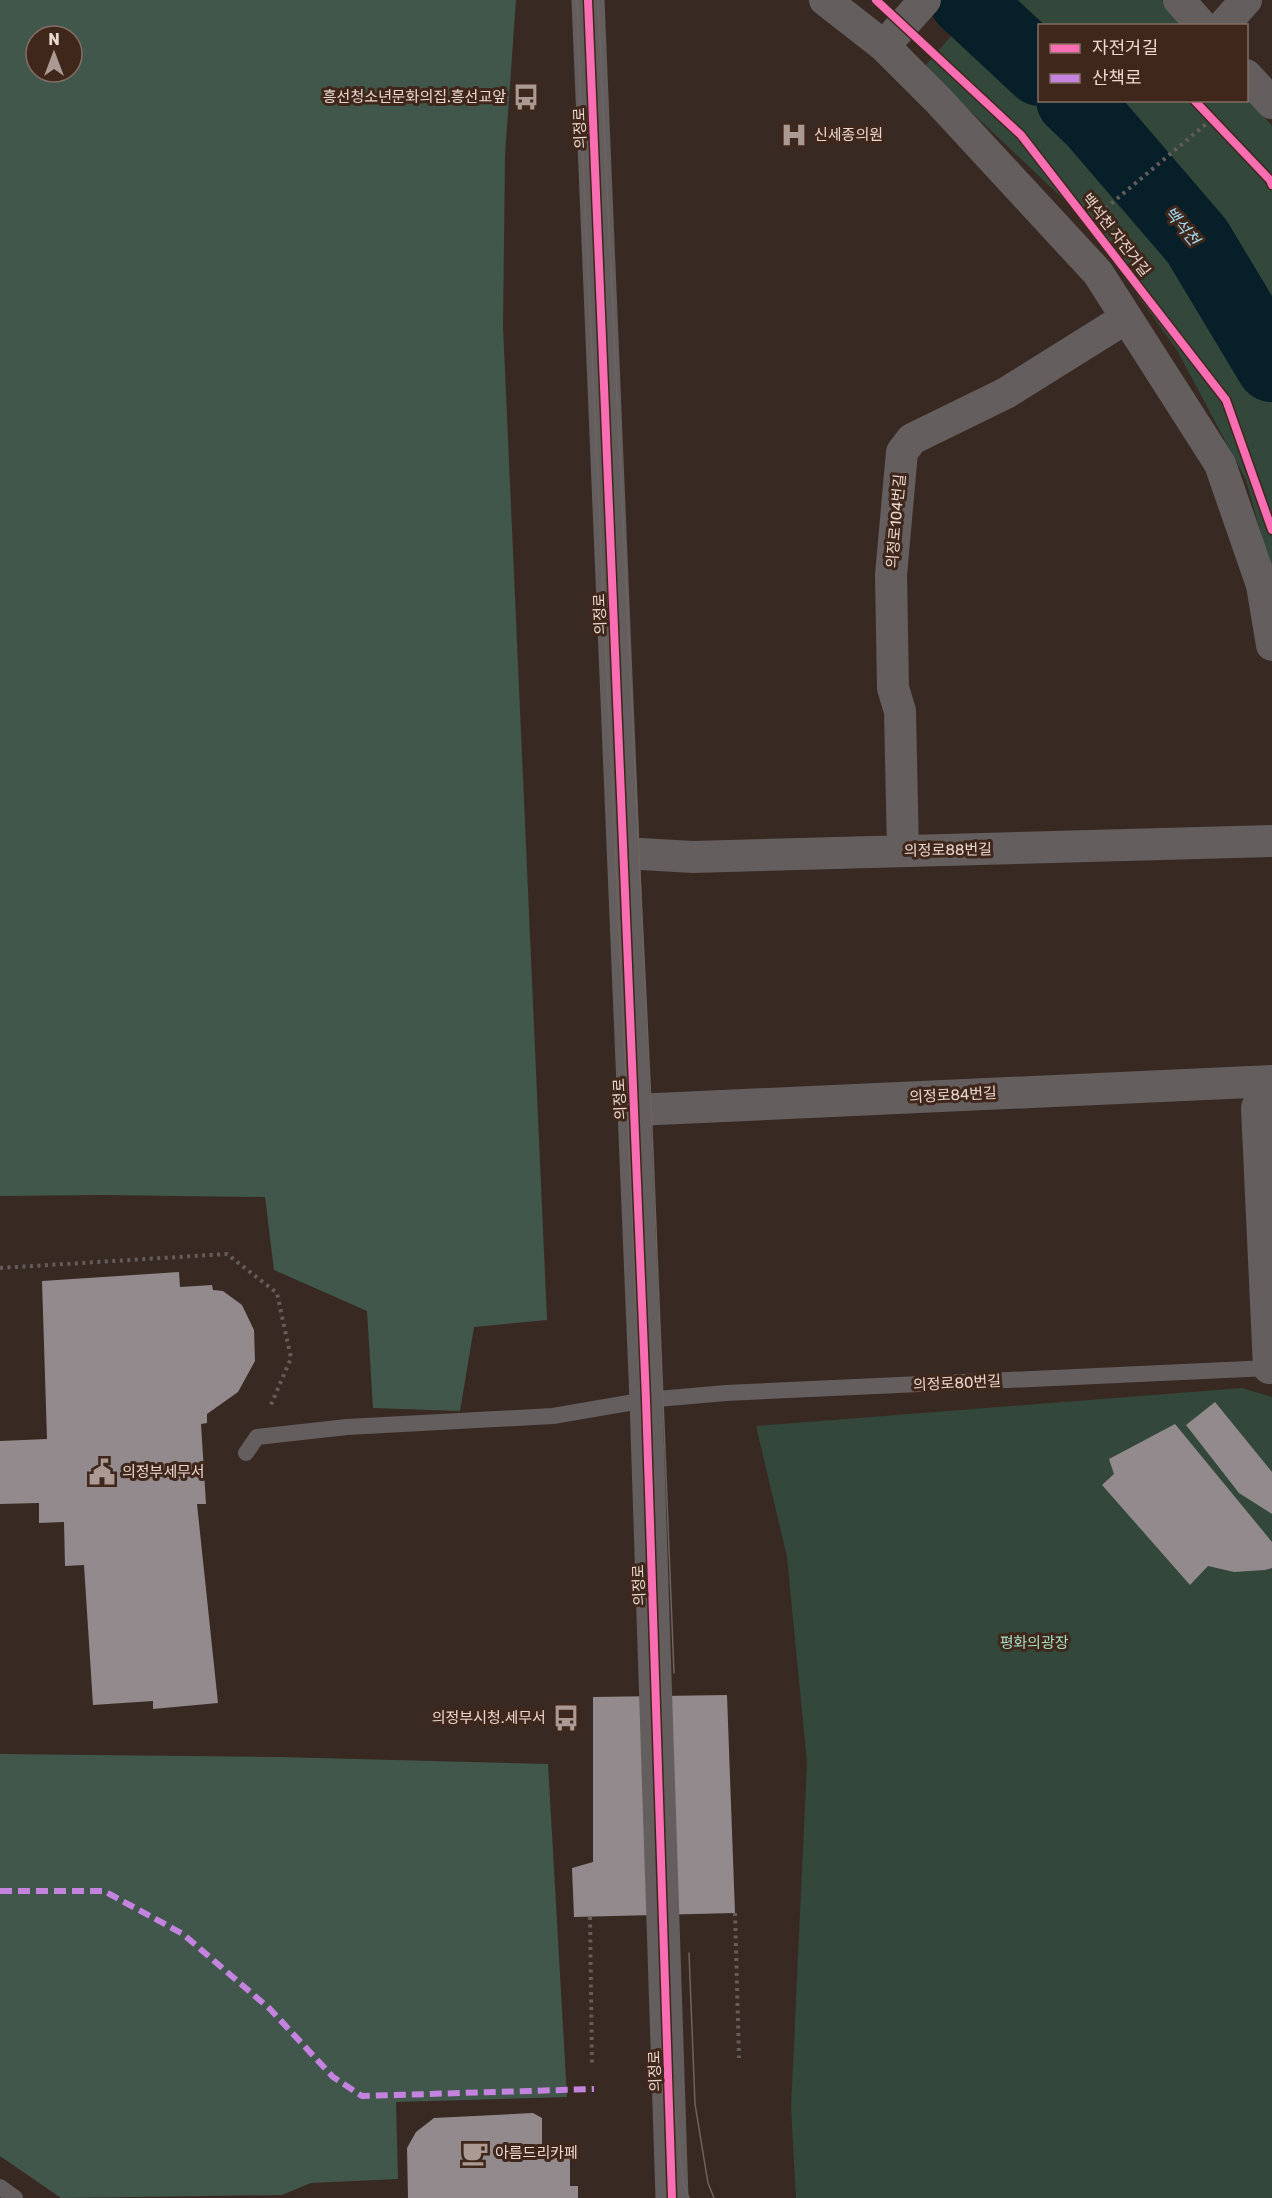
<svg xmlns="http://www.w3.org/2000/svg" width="1272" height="2198" font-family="Rubik,'Noto Sans KR',sans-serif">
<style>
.green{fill:#33473b}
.forest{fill:#41574b;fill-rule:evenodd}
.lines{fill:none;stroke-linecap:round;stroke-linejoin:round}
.river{stroke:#061f28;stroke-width:72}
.building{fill:#938a8d}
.path{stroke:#645d5b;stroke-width:4;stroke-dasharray:3 4.5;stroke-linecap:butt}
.service{stroke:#645e5e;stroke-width:16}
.minor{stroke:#645e5e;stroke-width:32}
.tertiary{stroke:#645e5e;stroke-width:33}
.tram{stroke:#6d6461;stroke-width:1.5}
.quiet{stroke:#c483df;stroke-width:6;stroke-dasharray:12 6;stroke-linecap:butt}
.cycleway-casing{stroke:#40271b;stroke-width:11}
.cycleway{stroke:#f96db3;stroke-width:8}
.labels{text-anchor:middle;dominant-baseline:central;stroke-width:6;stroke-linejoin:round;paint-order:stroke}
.poi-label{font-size:15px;fill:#e9d7d0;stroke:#40271b;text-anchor:start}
.street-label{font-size:15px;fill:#e9d7d0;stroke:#40271b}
.park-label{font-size:15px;fill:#a4dec3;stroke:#40271b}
.water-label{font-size:16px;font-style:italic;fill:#9fdcf4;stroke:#40271b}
</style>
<rect width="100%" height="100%" fill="#382a23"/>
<path class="green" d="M 983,0 L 1162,0 L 1185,25 L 1040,26 L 1040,100 L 1246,100 L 1247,97 L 1272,126 L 1272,573 L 1246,480 L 1177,350 L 1079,214 L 924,67 Z
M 1242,1388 L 1272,1397 L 1272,2198 L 796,2198 L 791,2108 L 807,1763 L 787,1557 L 756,1426 Z"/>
<path class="forest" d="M 0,0 L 516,0 L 505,155 L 503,326 L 547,1320 L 474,1327 L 460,1411 L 373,1408 L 367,1311 L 274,1270 L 265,1197 L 103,1195 L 0,1196 ZM 36,36 L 72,36 L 72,72 L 36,72 Z
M 0,1754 L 279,1757 L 548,1764 L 567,2097 L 396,2102 L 398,2179 L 311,2183 L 282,2195 L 61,2198 L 0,2156 Z"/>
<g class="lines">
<path class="river" d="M 965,0 L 1040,70
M 1072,100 L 1094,121 L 1197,241 L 1272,366"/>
</g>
<path class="building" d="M 179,1272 L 180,1287 L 212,1285 L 213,1290 L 223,1291 L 242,1305 L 254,1330 L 255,1361 L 238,1392 L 207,1414 L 207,1423 L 201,1424 L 206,1504 L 197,1504 L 218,1703 L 153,1709 L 153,1701 L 93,1705 L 84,1565 L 65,1566 L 64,1522 L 39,1523 L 39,1503 L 0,1504 L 0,1441 L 47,1439 L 42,1281 Z
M 1215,1402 L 1272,1472 L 1272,1514 L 1239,1493 L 1186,1425 Z
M 1175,1424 L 1272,1542 L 1272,1568 L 1265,1570 L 1234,1572 L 1208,1566 L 1190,1585 L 1102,1485 L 1114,1474 L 1109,1459 Z
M 727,1695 L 735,1913 L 574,1917 L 572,1868 L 593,1862 L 593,1697 Z
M 533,2113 L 542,2118 L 542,2158 L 570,2158 L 570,2186 L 578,2186 L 578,2198 L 408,2198 L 407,2148 L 416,2132 L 434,2118 Z"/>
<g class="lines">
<path class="path" d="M 1094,218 L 1212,119
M 0,1268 L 227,1254 L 277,1293 L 291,1358 L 270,1407
M 735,1913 L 739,2058
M 590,1917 L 592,2065"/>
<path class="service" d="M 246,1453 L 257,1437 L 347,1427 L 553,1416 L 646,1400 L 726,1393 L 1269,1368
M 0,2187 L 15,2198"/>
<path class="minor" d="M 825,0 L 884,46 L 939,101 L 1098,273 L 1220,464 L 1262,585 L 1272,645
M 1179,0 L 1202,26
M 1223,26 L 1246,0
M 884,46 L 925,0
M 1246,75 L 1272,103
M 903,851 L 900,711 L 893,688 L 891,575 L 902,452 L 912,439 L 1006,393 L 1126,318
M 623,853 L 693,857 L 1272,841
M 635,1110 L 1272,1081
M 1269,1368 L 1257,1108 L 1272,1094"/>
<path class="tertiary" d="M 588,0 L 646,1400 L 672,2198"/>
<path class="tram" d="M 577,0 L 581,115 L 664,1901 L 674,2098 L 683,2183 L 689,2198
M 598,0 L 651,1104 L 674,1673
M 689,1953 L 695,2104 L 708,2183 L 714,2198"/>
<path class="quiet" d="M 0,1891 L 104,1891 L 183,1934 L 270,2009 L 333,2077 L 362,2096 L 594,2089"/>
<g class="cycleway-casing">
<path id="cycleway" d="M 588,0 L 646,1400 L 672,2198
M 876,0 L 1021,135 L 1226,400 L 1272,530
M 1194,100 L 1270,180 L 1272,185"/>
</g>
<use href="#cycleway" class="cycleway"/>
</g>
<defs>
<g id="bus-bare" transform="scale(2.07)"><path d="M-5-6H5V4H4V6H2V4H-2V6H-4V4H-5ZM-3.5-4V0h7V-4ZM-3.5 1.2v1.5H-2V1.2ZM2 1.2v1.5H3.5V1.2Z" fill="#ab9a93" stroke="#40271b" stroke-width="2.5" paint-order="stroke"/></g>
<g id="hospital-bare" transform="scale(2.07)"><path d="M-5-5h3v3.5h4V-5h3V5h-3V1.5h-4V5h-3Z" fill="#ab9a93" stroke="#40271b" stroke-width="2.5" paint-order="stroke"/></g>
<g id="civic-bare" transform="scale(2.07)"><path d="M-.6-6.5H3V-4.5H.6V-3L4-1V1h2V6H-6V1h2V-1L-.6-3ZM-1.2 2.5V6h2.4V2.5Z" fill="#ab9a93" stroke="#40271b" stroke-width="2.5" paint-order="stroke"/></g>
<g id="cafe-bare" transform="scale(2.07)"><path d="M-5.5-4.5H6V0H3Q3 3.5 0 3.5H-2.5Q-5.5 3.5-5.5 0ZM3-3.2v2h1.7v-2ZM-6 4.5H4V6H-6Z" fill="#ab9a93" stroke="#40271b" stroke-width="2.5" paint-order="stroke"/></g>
</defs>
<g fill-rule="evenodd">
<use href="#bus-bare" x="526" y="97"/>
<use href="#hospital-bare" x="794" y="135"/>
<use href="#civic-bare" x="102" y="1472"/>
<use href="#bus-bare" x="566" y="1718"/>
<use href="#cafe-bare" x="475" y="2153"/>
</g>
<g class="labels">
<g class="poi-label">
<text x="506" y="97" text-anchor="end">흥선청소년문화의집.흥선교앞</text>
<text x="814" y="135">신세종의원</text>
<text x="122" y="1472">의정부세무서</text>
<text x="546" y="1718" text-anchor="end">의정부시청.세무서</text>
<text x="495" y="2153">아름드리카페</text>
</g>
<g class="street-label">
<text transform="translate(580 128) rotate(-92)">의정로</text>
<text transform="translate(1116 235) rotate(52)">백석천 자전거길</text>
<text transform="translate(896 521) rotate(-85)">의정로104번길</text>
<text transform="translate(600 614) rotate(-92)">의정로</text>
<text transform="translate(948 850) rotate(-1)">의정로88번길</text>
<text transform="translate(953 1095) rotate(-3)">의정로84번길</text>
<text transform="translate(620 1099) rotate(-93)">의정로</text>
<text transform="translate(957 1383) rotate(-3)">의정로80번길</text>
<text transform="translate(639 1585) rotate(-92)">의정로</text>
<text transform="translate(655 2071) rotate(-92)">의정로</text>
</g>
<g class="park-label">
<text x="1034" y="1643">평화의광장</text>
</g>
<g class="water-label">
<text transform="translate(1182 226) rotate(50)">백석천</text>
</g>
</g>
<rect x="1038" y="24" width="210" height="78" fill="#40271b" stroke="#846d63" stroke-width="1.5"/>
<rect x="1050" y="44" width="30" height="9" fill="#f96db3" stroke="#846d63" stroke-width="1.5"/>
<text x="1092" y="54" font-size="18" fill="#e9d7d0">자전거길</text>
<rect x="1050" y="74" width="30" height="9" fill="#c483df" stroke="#846d63" stroke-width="1.5"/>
<text x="1092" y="84" font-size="18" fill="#e9d7d0">산책로</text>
<g transform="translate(54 54)"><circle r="28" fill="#40271b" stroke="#846d63" stroke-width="1.5"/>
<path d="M0-4.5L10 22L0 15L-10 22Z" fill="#ab9a93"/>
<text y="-9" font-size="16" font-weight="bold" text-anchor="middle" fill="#e9d7d0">N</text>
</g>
</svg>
